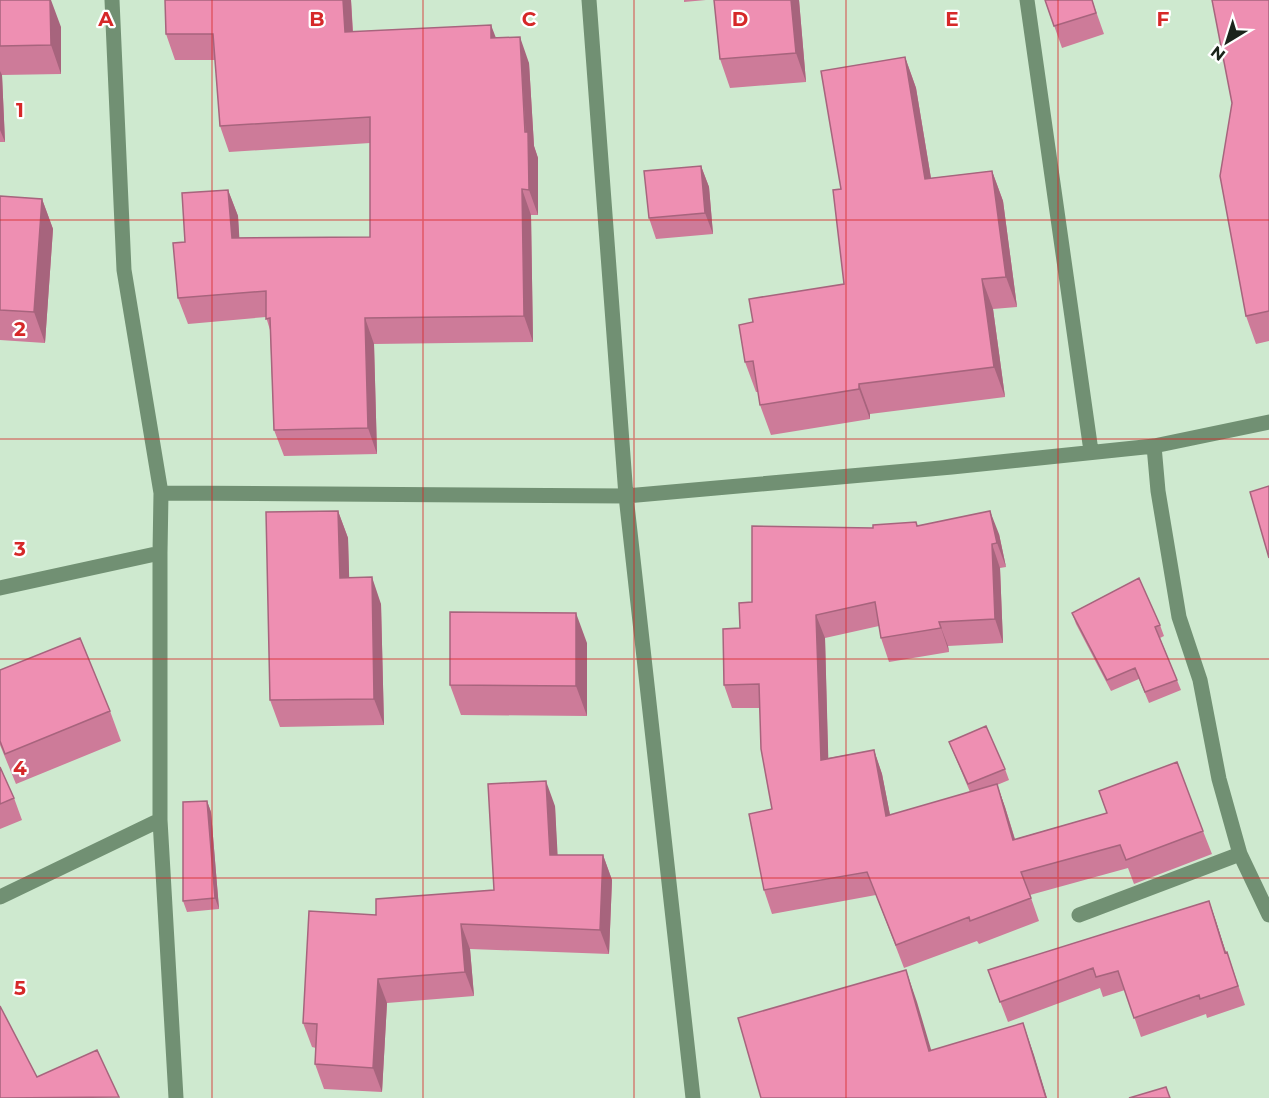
<svg xmlns="http://www.w3.org/2000/svg" width="1269" height="1098" font-family="Montserrat,sans-serif">
<style>
.lines{fill:none;stroke-linecap:round;stroke-linejoin:round}
.minor{stroke:#719073;stroke-width:15}
.wall{fill:#cd7b99}
.shaded-wall{fill:#a7647d}
.building{fill:#ee8fb2;stroke:#a7647d;stroke-width:1.5}
.grid{fill:none;stroke:#d62828;stroke-width:1.5;stroke-opacity:0.55}
.grid-label{font-size:20px;text-anchor:middle;font-weight:bold;fill:#d62828;stroke:#fff;stroke-width:4.5;stroke-linejoin:round;paint-order:stroke}
</style>
<rect width="100%" height="100%" fill="#cee9cf"/>
<g class="lines">
<path class="minor" d="M 112,0 L 124,270 L 161,493 L 160,553 L 160,820 L 176,1098
M 589,0 L 626,496 L 693,1098
M 1027,0 L 1091,451
M 1154,446 L 1158,491 L 1179,617 L 1200,680 L 1219,779 L 1240,854 L 1269,915
M 161,493 L 626,496 L 952,467 L 1154,446 L 1269,422
M 0,588 L 160,553
M 0,897 L 160,820
M 1079,915 L 1240,854"/>
</g>
<path class="wall" d="M 0,0 L 61,27 L 61,74 L 2,75 L 5,142 L 0,142 Z
M 351,0 L 353,31 L 496,38 L 529,63 L 534,146 L 538,158 L 538,215 L 531,215 L 533,342 L 374,344 L 377,454 L 284,456 L 274,430 L 270,330 L 266,317 L 188,324 L 178,298 L 185,242 L 228,190 L 238,216 L 239,238 L 370,237 L 370,143 L 229,152 L 220,126 L 215,60 L 175,60 L 166,34 Z
M 684,0 L 706,0 L 684,2 Z
M 714,0 L 799,0 L 806,82 L 730,88 L 720,59 Z
M 1045,0 L 1092,0 L 1104,34 L 1062,48 Z
M 1269,0 L 1269,341 L 1256,344 L 1246,316 L 1232,103 Z
M 905,57 L 916,88 L 931,178 L 992,171 L 1003,201 L 1017,307 L 993,309 L 1005,397 L 870,414 L 870,419 L 771,435 L 760,405 L 758,392 L 756,392 L 745,362 L 753,322 L 844,284 L 841,189 Z
M 701,166 L 709,187 L 713,234 L 656,239 L 649,218 Z
M 0,196 L 42,199 L 53,229 L 45,343 L 0,340 Z
M 338,511 L 348,538 L 349,578 L 381,604 L 384,725 L 280,727 L 270,700 Z
M 918,526 L 999,534 L 1006,567 L 1000,568 L 1003,643 L 948,646 L 949,652 L 889,662 L 881,638 L 879,626 L 825,638 L 828,758 L 874,750 L 882,774 L 890,815 L 970,792 L 949,742 L 1005,769 L 1009,780 L 997,785 L 1005,807 L 1015,839 L 1107,813 L 1099,791 L 1203,831 L 1212,854 L 1134,884 L 1128,868 L 1030,895 L 1039,921 L 979,944 L 977,941 L 904,968 L 876,895 L 772,914 L 764,890 L 772,809 L 760,708 L 732,708 L 724,685 L 740,628 L 752,602 Z
M 1072,613 L 1160,625 L 1164,636 L 1160,638 L 1181,690 L 1149,703 L 1139,679 L 1111,691 L 1076,624 Z
M 587,643 L 587,716 L 461,715 L 450,685 Z
M 0,670 L 110,711 L 121,741 L 16,784 L 0,745 Z
M 0,767 L 14,798 L 22,820 L 0,829 Z
M 207,801 L 211,812 L 219,909 L 187,912 L 183,901 Z
M 555,806 L 557,855 L 603,855 L 612,880 L 609,954 L 470,949 L 474,996 L 387,1003 L 382,1092 L 324,1089 L 315,1064 L 316,1048 L 312,1047 L 303,1023 L 376,915 L 494,890 Z
M 1209,901 L 1226,952 L 1227,952 L 1245,1005 L 1207,1018 L 1206,1014 L 1141,1037 L 1125,990 L 1103,997 L 1100,988 L 1008,1022 L 988,970 Z"/>
<path class="shaded-wall" d="M 50,0 L 51,0 L 61,27 L 61,74 L 51,45 Z
M 343,0 L 351,0 L 354,58 L 345,32 Z
M 791,0 L 799,0 L 806,82 L 796,53 Z
M 491,25 L 501,51 L 491,38 Z
M 520,37 L 529,63 L 534,146 L 538,158 L 538,215 L 529,190 Z
M 905,57 L 916,88 L 936,209 L 925,179 Z
M 0,71 L 2,75 L 5,142 L 0,130 Z
M 701,166 L 709,187 L 713,234 L 705,213 Z
M 992,171 L 1003,201 L 1017,307 L 1006,277 Z
M 522,189 L 531,215 L 533,342 L 524,316 Z
M 228,190 L 238,216 L 241,264 L 232,238 Z
M 42,199 L 53,229 L 45,343 L 34,312 Z
M 982,279 L 993,309 L 1005,397 L 994,367 Z
M 365,318 L 374,344 L 377,454 L 368,428 Z
M 859,384 L 870,414 L 870,419 L 859,389 Z
M 338,511 L 348,538 L 350,605 L 340,578 Z
M 990,511 L 999,534 L 1006,567 L 997,543 Z
M 992,544 L 1000,568 L 1003,643 L 995,619 Z
M 372,577 L 381,604 L 384,725 L 374,699 Z
M 576,613 L 587,643 L 587,716 L 576,686 Z
M 816,615 L 825,638 L 829,783 L 821,760 Z
M 939,622 L 948,646 L 949,652 Z
M 874,750 L 882,774 L 895,840 L 886,816 Z
M 546,781 L 555,806 L 559,880 L 550,855 Z
M 997,784 L 1005,807 L 1022,863 L 1013,840 Z
M 207,801 L 211,812 L 219,909 L 215,898 Z
M 603,855 L 612,880 L 609,954 L 600,930 Z
M 1209,901 L 1216,921 L 1232,972 L 1225,953 Z
M 461,924 L 470,949 L 474,996 L 465,972 Z
M 906,970 L 917,1002 L 941,1083 L 929,1051 Z
M 378,979 L 387,1003 L 382,1092 L 373,1068 Z
M 1023,1023 L 1034,1055 L 1047,1098 L 1046,1098 Z"/>
<path class="building" d="M 0,0 L 50,0 L 51,45 L 0,46 Z
M 165,0 L 343,0 L 345,32 L 491,25 L 491,38 L 520,37 L 525,132 L 528,132 L 529,190 L 522,189 L 524,316 L 365,318 L 368,428 L 274,430 L 270,318 L 266,319 L 266,291 L 178,298 L 173,243 L 185,242 L 182,193 L 228,190 L 232,238 L 370,237 L 370,117 L 220,126 L 213,34 L 166,34 Z
M 714,0 L 791,0 L 796,53 L 720,59 Z
M 1045,0 L 1092,0 L 1096,13 L 1054,26 Z
M 1212,0 L 1269,0 L 1269,311 L 1246,316 L 1220,176 L 1232,103 Z
M 905,57 L 925,179 L 992,171 L 1006,277 L 982,279 L 994,367 L 859,384 L 859,389 L 760,405 L 753,361 L 745,362 L 739,325 L 753,322 L 749,299 L 844,284 L 833,190 L 841,189 L 821,71 Z
M 701,166 L 705,213 L 649,218 L 644,171 Z
M 0,196 L 42,199 L 34,312 L 0,310 Z
M 1269,486 L 1269,558 L 1250,492 Z
M 338,511 L 340,578 L 372,577 L 374,699 L 270,700 L 266,512 Z
M 990,511 L 997,543 L 992,544 L 995,619 L 939,622 L 941,628 L 881,638 L 875,602 L 816,615 L 821,760 L 874,750 L 886,816 L 997,784 L 1013,840 L 1107,813 L 1099,791 L 1177,762 L 1203,831 L 1126,860 L 1120,845 L 1021,872 L 1031,898 L 970,921 L 969,917 L 896,945 L 867,872 L 764,890 L 749,814 L 772,809 L 761,749 L 759,684 L 724,685 L 723,629 L 740,628 L 739,603 L 752,602 L 752,526 L 873,528 L 873,525 L 916,522 L 917,526 Z
M 1139,578 L 1160,625 L 1155,627 L 1177,680 L 1145,692 L 1135,668 L 1107,680 L 1072,613 Z
M 450,612 L 576,613 L 576,686 L 450,685 Z
M 80,638 L 110,711 L 5,754 L 0,741 L 0,670 Z
M 986,726 L 1005,769 L 968,784 L 949,742 Z
M 0,767 L 14,798 L 0,804 Z
M 546,781 L 550,855 L 603,855 L 600,930 L 461,924 L 465,972 L 378,979 L 373,1068 L 315,1064 L 317,1024 L 303,1023 L 309,911 L 376,915 L 376,899 L 494,890 L 488,784 Z
M 207,801 L 215,898 L 183,901 L 183,802 Z
M 1209,901 L 1225,953 L 1227,952 L 1238,986 L 1200,999 L 1199,995 L 1134,1018 L 1118,971 L 1096,977 L 1093,968 L 1000,1002 L 988,970 Z
M 906,970 L 929,1051 L 1023,1023 L 1046,1098 L 761,1098 L 738,1018 Z
M 0,1006 L 37,1077 L 97,1050 L 119,1097 L 0,1098 Z
M 1166,1087 L 1170,1098 L 1129,1098 Z"/>
<path class="grid" d="M 212,0 L 212,1098M 423,0 L 423,1098M 634,0 L 634,1098M 846,0 L 846,1098M 1058,0 L 1058,1098M 0,220 L 1269,220M 0,439 L 1269,439M 0,659 L 1269,659M 0,878 L 1269,878"/>
<g class="grid-label">
<text x="106" y="26">A</text>
<text x="317" y="26">B</text>
<text x="529" y="26">C</text>
<text x="740" y="26">D</text>
<text x="952" y="26">E</text>
<text x="1163" y="26">F</text>
<text x="20" y="117">1</text>
<text x="20" y="336">2</text>
<text x="20" y="556">3</text>
<text x="20" y="775">4</text>
<text x="20" y="995">5</text>
</g>
<g transform="translate(1227 42) rotate(218)" stroke="#ffffff" stroke-width="4.5" paint-order="stroke">
<path d="M0-4.5L10 22L0 15L-10 22Z" fill="#1b241b"/>
<text y="-9" font-size="16" font-weight="bold" text-anchor="middle" fill="#1b241b">N</text>
</g>
</svg>
